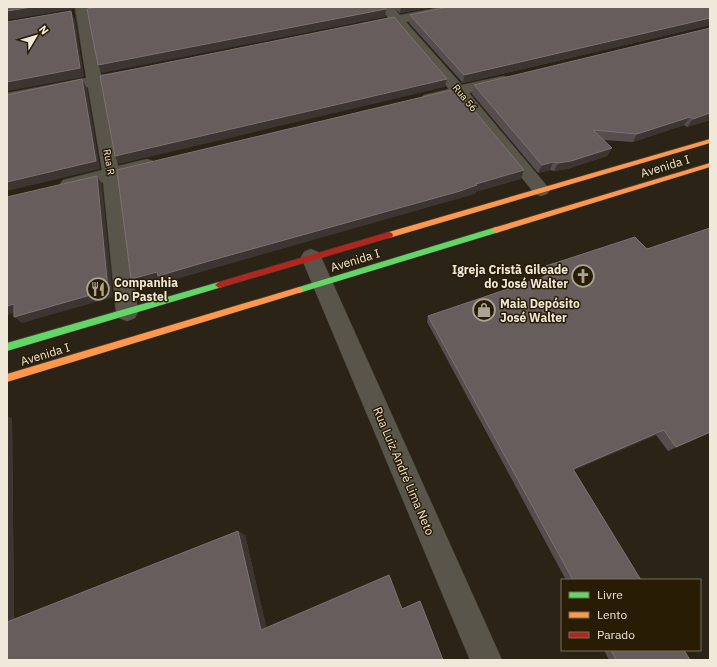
<svg xmlns="http://www.w3.org/2000/svg" width="717" height="667" font-family="'IBM Plex Sans',sans-serif">
<style>
.lines{fill:none;stroke-linecap:round;stroke-linejoin:round}
.street-casing{stroke:#433d33;stroke-width:1}
.fast-casing{stroke:#433d33;stroke-width:1}
.slow-casing{stroke:#433d33;stroke-width:1}
.jam-casing{stroke:#433d33;stroke-width:1}
.street{fill:#5a554b;fill-rule:evenodd}
.fast{fill:#63d668;fill-rule:evenodd}
.slow{fill:#ff974d;fill-rule:evenodd}
.jam{fill:#b3261e;fill-rule:evenodd}
.wall{fill:#564d4e}
.shaded-wall{fill:#3d3531}
.building{fill:#665d5c;stroke:#7c7370}
.labels{text-anchor:middle;dominant-baseline:central;stroke-width:3;stroke-linejoin:round;paint-order:stroke}
.far-street-label{font-size:10px;fill:#f0e8d9;stroke:#281c04}
.street-label{font-size:12px;fill:#f0e8d9;stroke:#281c04}
.poi-label{font-size:12px;font-weight:bold;fill:#f0e8d9;stroke:#281c04;text-anchor:start}
</style>
<rect width="100%" height="100%" fill="#2a2316"/>
<g class="lines">
<g class="street-casing">
<path id="street" d="M 75,7 L 87,7 L 101,75 L 130,70 L 135,71 L 137,74 L 135,77 L 102,84 L 118,166 L 147,159 L 153,161 L 156,165 L 153,169 L 120,177 L 138,312 L 135,318 L 127,321 L 119,318 L 116,312 L 103,182 L 69,190 L 63,188 L 60,184 L 63,180 L 102,170 L 88,87 L 7,103 L 7,93 L 86,78 Z
M 389,7 L 394,8 L 400,15 L 441,7 L 466,7 L 465,10 L 406,22 L 462,85 L 503,76 L 508,77 L 510,80 L 508,83 L 469,93 L 547,186 L 550,190 L 547,194 L 541,196 L 535,194 L 455,96 L 429,103 L 424,101 L 421,98 L 424,95 L 449,89 L 394,25 L 368,30 L 363,29 L 361,26 L 363,23 L 388,18 L 383,11 L 384,8 Z
M 311,249 L 318,252 L 321,257 L 502,660 L 470,660 L 301,257 L 304,252 Z"/>
</g>
<g class="fast-casing">
<path id="fast" d="M 496,227 L 499,228 L 500,230 L 499,232 L 299,293 L 295,290 L 299,287 Z
M 219,282 L 223,285 L 222,287 L 7,351 L 7,343 Z"/>
</g>
<g class="slow-casing">
<path id="slow" d="M 710,139 L 710,143 L 389,238 L 385,235 L 389,232 Z
M 710,163 L 710,167 L 496,233 L 492,230 L 493,228 Z
M 299,287 L 302,288 L 303,290 L 302,292 L 7,382 L 7,374 Z"/>
</g>
<g class="jam-casing">
<path id="jam" d="M 389,232 L 392,233 L 393,235 L 392,237 L 219,288 L 215,285 L 219,282 Z"/>
</g>
<use href="#street" class="street"/>
<use href="#fast" class="fast"/>
<use href="#slow" class="slow"/>
<use href="#jam" class="jam"/>
</g>
<path class="wall" d="M 392,7 L 433,7 L 400,13 Z
M 710,7 L 710,25 L 463,83 L 409,23 L 410,15 Z
M 474,85 L 710,120 L 687,127 L 684,125 L 633,142 L 603,140 L 612,148 L 607,156 L 567,169 L 554,171 L 550,170 L 538,173 L 472,94 Z
M 546,266 L 710,433 L 668,451 L 656,435 L 574,470 L 641,580 L 566,580 L 427,322 L 428,316 L 545,277 L 542,273 Z
M 7,416 L 12,419 L 14,619 L 245,535 L 266,627 L 402,609 L 420,601 L 443,660 L 7,660 Z
M 604,650 L 684,650 L 690,660 L 609,660 Z"/>
<path class="shaded-wall" d="M 32,7 L 74,7 L 74,9 L 7,20 L 7,11 Z
M 401,7 L 433,7 L 400,13 Z
M 386,9 L 385,17 L 102,73 L 98,65 Z
M 71,11 L 75,20 L 84,77 L 7,91 L 7,82 Z
M 710,18 L 710,25 L 463,83 L 464,75 Z
M 82,79 L 87,88 L 100,169 L 7,191 L 7,182 Z
M 447,79 L 445,87 L 119,164 L 115,156 Z
M 710,113 L 710,120 L 687,127 L 693,119 Z
M 690,117 L 684,125 L 633,142 L 637,134 Z
M 612,148 L 607,156 L 567,169 L 554,171 L 558,163 Z
M 553,162 L 550,170 L 538,173 L 542,165 Z
M 524,170 L 521,179 L 476,192 L 475,194 L 162,283 L 161,280 L 136,287 L 131,279 Z
M 97,176 L 102,184 L 113,297 L 22,323 L 14,317 Z
M 14,304 L 22,311 L 7,315 L 7,306 Z
M 7,416 L 12,419 L 14,627 L 7,627 Z
M 664,430 L 656,435 L 568,473 L 573,469 Z
M 710,432 L 710,433 L 668,451 L 676,447 Z
M 238,531 L 245,535 L 267,629 L 261,630 Z"/>
<path class="building" d="M 7,7 L 32,7 L 7,11 Z
M 98,7 L 385,7 L 386,9 L 98,65 L 87,9 Z
M 448,7 L 710,7 L 710,18 L 464,75 L 410,15 Z
M 71,11 L 80,68 L 7,82 L 7,22 Z
M 394,17 L 447,79 L 115,156 L 100,76 Z
M 710,28 L 710,113 L 693,119 L 690,117 L 637,134 L 593,130 L 612,148 L 571,161 L 558,163 L 553,162 L 542,165 L 474,85 Z
M 82,79 L 96,161 L 7,182 L 7,95 Z
M 456,89 L 524,170 L 476,184 L 477,185 L 460,191 L 209,261 L 158,276 L 157,272 L 131,279 L 117,170 Z
M 97,176 L 108,290 L 14,317 L 14,304 L 7,306 L 7,197 Z
M 710,228 L 710,432 L 676,447 L 664,430 L 573,469 L 641,580 L 573,580 L 428,316 L 552,274 L 546,266 L 635,237 L 647,249 Z
M 238,531 L 261,630 L 389,575 L 402,609 L 420,601 L 443,660 L 7,660 L 7,622 Z
M 611,650 L 684,650 L 690,660 L 616,660 Z"/>
<defs>
<g id="church-ring" transform="scale(1.15)"><circle r="9.5" fill="#281c04" stroke="#aba395" stroke-width="1.5"/><path d="M-1.2-6h2.4v3.5h3.3v2.4h-3.3V6h-2.4V-.1h-3.3v-2.4h3.3Z" fill="#aba395"/></g>
<g id="restaurant-ring" transform="scale(1.15)"><circle r="9.5" fill="#281c04" stroke="#aba395" stroke-width="1.5"/><path d="M-5-6h1v4h1v-4h1v4h1v-4h1v5L-1.5 .5V6h-2V.5L-5-1ZM5-6V6H3V1.5H1.5Q1.5-4 5-6Z" fill="#aba395"/></g>
<g id="shop-ring" transform="scale(1.15)"><circle r="9.5" fill="#281c04" stroke="#aba395" stroke-width="1.5"/><path d="M-5-2.5h2.3a2.7 3.5 0 0 1 5.4 0H5L5.5 6h-11ZM-1.5-2.5h3a1.5 2.3 0 0 0-3 0Z" fill="#aba395"/></g>
</defs>
<g fill-rule="evenodd">
<use href="#church-ring" x="583" y="276"/>
<use href="#restaurant-ring" x="98" y="289"/>
<use href="#shop-ring" x="484" y="310"/>
</g>
<g class="labels">
<g class="far-street-label">
<text transform="translate(465 98) rotate(50)">Rua 56</text>
<text transform="translate(109 162) rotate(80)">Rua R</text>
</g>
<g class="street-label">
<text transform="translate(665 166) rotate(-17)">Avenida I</text>
<text transform="translate(355 260) rotate(-17)">Avenida I</text>
<text transform="translate(45 354) rotate(-17)">Avenida I</text>
<text transform="translate(404 471) rotate(67)">Rua Luiz André Lima Neto</text>
</g>
<g class="poi-label">
<text x="568" y="269" text-anchor="end">Igreja Cristã Gileade<tspan x="568" dy="14">do José Walter</tspan></text>
<text x="114" y="282">Companhia<tspan x="114" dy="14">Do Pastel</tspan></text>
<text x="500" y="303">Maia Depósito<tspan x="500" dy="14">José Walter</tspan></text>
</g>
</g>
<rect width="717" height="667" fill="none" stroke="#f0e8d9" stroke-width="16"/>
<rect x="561" y="579" width="140" height="72" fill="#281c04" stroke="#786e59"/>
<rect x="569" y="592" width="20" height="6" fill="#63d668" stroke="#786e59"/>
<text x="597" y="599" font-size="12" fill="#f0e8d9">Livre</text>
<rect x="569" y="612" width="20" height="6" fill="#ff974d" stroke="#786e59"/>
<text x="597" y="619" font-size="12" fill="#f0e8d9">Lento</text>
<rect x="569" y="632" width="20" height="6" fill="#b3261e" stroke="#786e59"/>
<text x="597" y="639" font-size="12" fill="#f0e8d9">Parado</text>
<g transform="translate(36 36) rotate(52)" stroke="#281c04" stroke-width="3" paint-order="stroke">
<path d="M0-3L7 15L0 10L-7 15Z" fill="#f0e8d9"/>
<text y="-6" font-size="11" font-weight="bold" text-anchor="middle" fill="#f0e8d9">N</text>
</g>
</svg>
